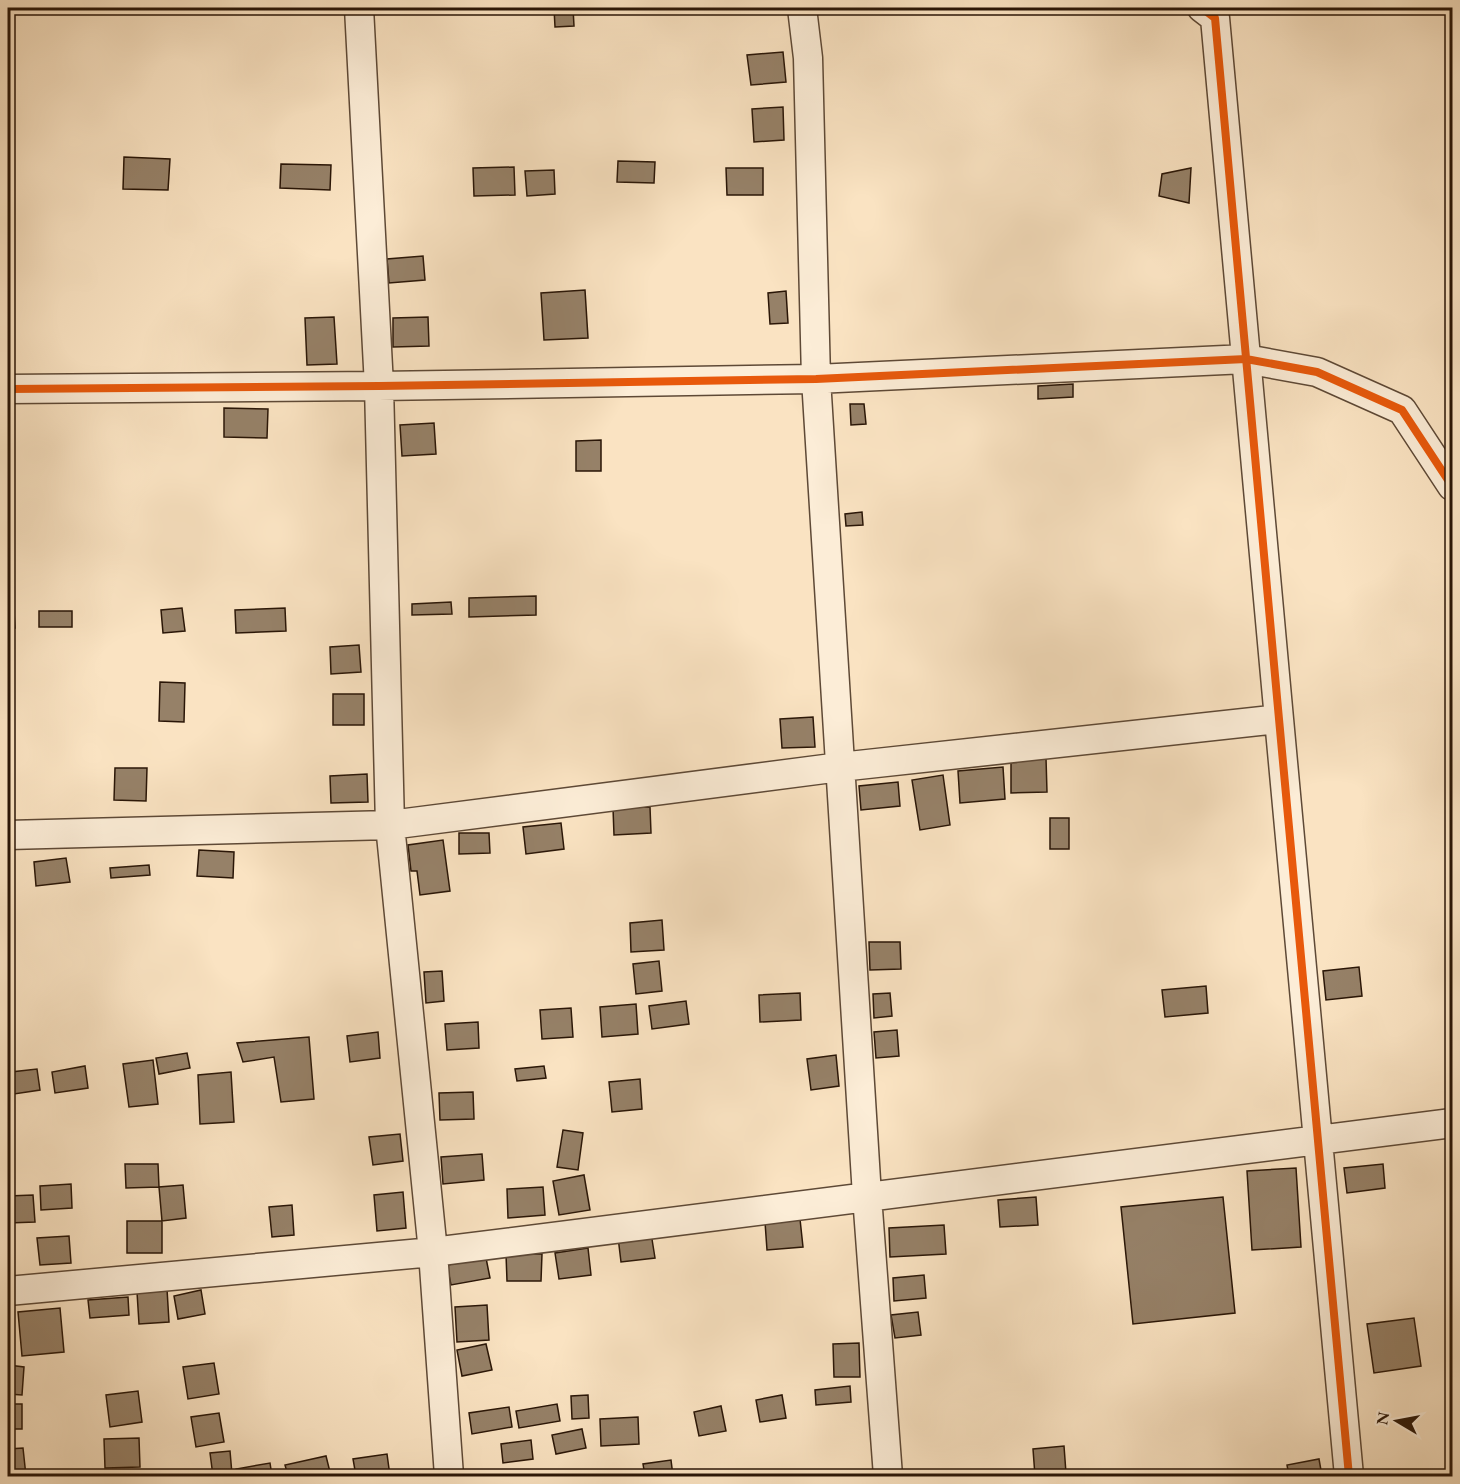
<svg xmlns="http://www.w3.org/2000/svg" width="1460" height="1484" font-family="'EB Garamond',serif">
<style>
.building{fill:#968168;stroke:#2a1607;stroke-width:1.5}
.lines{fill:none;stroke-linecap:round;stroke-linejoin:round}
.minor-casing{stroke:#5e4936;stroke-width:31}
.minor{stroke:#fcedd7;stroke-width:28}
.cycleway-casing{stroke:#fcedd7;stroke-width:11}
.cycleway{stroke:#e8590c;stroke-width:8}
</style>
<rect width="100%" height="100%" fill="#fae3c2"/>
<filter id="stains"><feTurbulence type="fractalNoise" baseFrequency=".00333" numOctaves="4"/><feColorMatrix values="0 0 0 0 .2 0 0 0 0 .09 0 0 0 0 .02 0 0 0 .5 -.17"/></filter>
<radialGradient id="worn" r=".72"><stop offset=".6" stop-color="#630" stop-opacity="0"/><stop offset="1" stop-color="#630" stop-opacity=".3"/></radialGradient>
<path class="building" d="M 554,8 L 573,8 L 574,26 L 555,27 Z
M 783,52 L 786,82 L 751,85 L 747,55 Z
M 783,107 L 784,140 L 754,142 L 752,109 Z
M 124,157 L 170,159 L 168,190 L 123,189 Z
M 618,161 L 655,162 L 654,183 L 617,182 Z
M 281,164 L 331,165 L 330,190 L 280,188 Z
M 514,167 L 515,195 L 474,196 L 473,168 Z
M 726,168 L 763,168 L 763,195 L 727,195 Z
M 1191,168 L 1189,203 L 1159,196 L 1162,174 Z
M 554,170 L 555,194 L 527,196 L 525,171 Z
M 423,256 L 425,280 L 389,283 L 387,259 Z
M 585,290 L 588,338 L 544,340 L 541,293 Z
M 786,291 L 788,323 L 770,324 L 768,293 Z
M 334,317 L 337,364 L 307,365 L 305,318 Z
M 428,317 L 429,346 L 393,347 L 393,318 Z
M 1073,384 L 1073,397 L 1038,399 L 1038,386 Z
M 850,404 L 864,404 L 866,424 L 851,425 Z
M 224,408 L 268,409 L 267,438 L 224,437 Z
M 434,423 L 436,454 L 402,456 L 400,425 Z
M 601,440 L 601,471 L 576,471 L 576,441 Z
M 862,512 L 863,525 L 846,526 L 845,514 Z
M 536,596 L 536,615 L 469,617 L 469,598 Z
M 451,602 L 452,614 L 412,615 L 412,604 Z
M 182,608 L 185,631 L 163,633 L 161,610 Z
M 285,608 L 286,631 L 236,633 L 235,610 Z
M 39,611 L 72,611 L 72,627 L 39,627 Z
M 8,612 L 14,612 L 15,628 L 8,628 Z
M 359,645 L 361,672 L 331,674 L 330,647 Z
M 160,682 L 185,683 L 184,722 L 159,721 Z
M 333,694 L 364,694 L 364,725 L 333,725 Z
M 813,717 L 815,747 L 782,748 L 780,719 Z
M 1046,758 L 1047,792 L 1011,793 L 1011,759 Z
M 1003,767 L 1005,799 L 960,803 L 958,771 Z
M 115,768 L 147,768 L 146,801 L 114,800 Z
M 367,774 L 368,802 L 331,803 L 330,776 Z
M 943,775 L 950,825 L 920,830 L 912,780 Z
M 898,782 L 900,806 L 861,810 L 859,786 Z
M 650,807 L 651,833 L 614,835 L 613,808 Z
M 1050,818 L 1069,818 L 1069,849 L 1050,849 Z
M 561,823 L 564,849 L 526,854 L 523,827 Z
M 459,833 L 489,833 L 490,853 L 459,854 Z
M 443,840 L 450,891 L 420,895 L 417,871 L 411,871 L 408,845 Z
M 199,850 L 234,852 L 233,878 L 197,876 Z
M 66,858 L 70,882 L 36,886 L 34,862 Z
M 149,865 L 150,875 L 111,878 L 110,868 Z
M 662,920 L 664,950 L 631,952 L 630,923 Z
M 869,942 L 900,942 L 901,969 L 870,970 Z
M 659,961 L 662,991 L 636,994 L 633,964 Z
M 1359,967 L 1362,996 L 1326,1000 L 1323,971 Z
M 442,971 L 444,1001 L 426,1003 L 424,972 Z
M 1206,986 L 1208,1013 L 1165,1017 L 1162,990 Z
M 800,993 L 801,1020 L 760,1022 L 759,995 Z
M 890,993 L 892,1016 L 874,1018 L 873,994 Z
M 686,1001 L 689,1024 L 652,1029 L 649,1006 Z
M 636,1004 L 638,1034 L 602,1037 L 600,1007 Z
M 571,1008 L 573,1037 L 542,1039 L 540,1010 Z
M 478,1022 L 479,1048 L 447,1050 L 445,1024 Z
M 897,1030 L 899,1056 L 876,1058 L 874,1032 Z
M 378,1032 L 380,1058 L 350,1062 L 347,1036 Z
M 309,1037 L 314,1099 L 281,1102 L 274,1057 L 243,1062 L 237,1043 Z
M 187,1053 L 190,1068 L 159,1074 L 156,1058 Z
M 836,1055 L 839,1086 L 811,1090 L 807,1059 Z
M 153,1060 L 158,1104 L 129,1107 L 123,1064 Z
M 85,1066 L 88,1088 L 55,1093 L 52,1072 Z
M 544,1066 L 546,1078 L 517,1081 L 515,1069 Z
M 37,1069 L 40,1090 L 14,1094 L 11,1072 Z
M 231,1072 L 234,1122 L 200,1124 L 198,1075 Z
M 640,1079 L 642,1109 L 612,1112 L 609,1082 Z
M 473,1092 L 474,1119 L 440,1120 L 439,1093 Z
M 563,1130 L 583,1133 L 578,1170 L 557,1167 Z
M 400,1134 L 403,1161 L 373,1165 L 369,1137 Z
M 482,1154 L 484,1180 L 443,1184 L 441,1157 Z
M 125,1164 L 158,1164 L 159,1187 L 126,1188 Z
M 1383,1164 L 1385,1188 L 1347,1193 L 1344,1168 Z
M 1296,1168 L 1301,1247 L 1252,1250 L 1247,1171 Z
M 584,1175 L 590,1210 L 559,1215 L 553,1181 Z
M 71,1184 L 72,1208 L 41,1210 L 40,1186 Z
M 183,1185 L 186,1218 L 162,1221 L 159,1187 Z
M 543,1187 L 545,1215 L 508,1218 L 507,1189 Z
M 403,1192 L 406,1228 L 377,1231 L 374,1195 Z
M 33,1195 L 35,1222 L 8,1223 L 8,1196 Z
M 1036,1197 L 1038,1225 L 1000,1227 L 998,1200 Z
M 1223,1197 L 1235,1313 L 1133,1324 L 1121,1207 Z
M 292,1205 L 294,1235 L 272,1237 L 269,1207 Z
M 800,1219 L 803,1247 L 767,1250 L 765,1222 Z
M 127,1221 L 162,1221 L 162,1253 L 127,1253 Z
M 944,1225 L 946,1254 L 890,1257 L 889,1228 Z
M 651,1233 L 655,1258 L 621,1262 L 618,1237 Z
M 69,1236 L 71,1263 L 40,1265 L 37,1238 Z
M 588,1248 L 591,1275 L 559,1279 L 555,1253 Z
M 506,1254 L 542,1254 L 541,1281 L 507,1281 Z
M 486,1258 L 490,1278 L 451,1285 L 447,1265 Z
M 924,1275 L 926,1298 L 894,1301 L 893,1278 Z
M 167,1289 L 169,1322 L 139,1324 L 137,1292 Z
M 201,1290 L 205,1314 L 178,1319 L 174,1296 Z
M 128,1297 L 129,1315 L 90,1318 L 88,1300 Z
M 487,1305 L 489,1340 L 457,1342 L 455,1307 Z
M 60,1308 L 64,1352 L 22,1356 L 18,1312 Z
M 918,1312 L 921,1335 L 895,1338 L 891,1315 Z
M 1414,1318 L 1421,1366 L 1374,1373 L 1367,1324 Z
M 859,1343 L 860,1377 L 834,1377 L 833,1344 Z
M 486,1344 L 492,1370 L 462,1376 L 457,1350 Z
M 214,1363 L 219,1394 L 188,1399 L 183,1367 Z
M 8,1365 L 24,1367 L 22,1395 L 8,1394 Z
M 850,1386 L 851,1402 L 816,1405 L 815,1390 Z
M 138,1391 L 142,1422 L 110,1427 L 106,1395 Z
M 588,1395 L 589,1418 L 572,1419 L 571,1396 Z
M 782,1395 L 786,1418 L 760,1422 L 756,1400 Z
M 8,1404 L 22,1404 L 22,1429 L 8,1429 Z
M 557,1404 L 560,1421 L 519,1428 L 516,1411 Z
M 721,1406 L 726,1431 L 699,1436 L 694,1412 Z
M 509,1407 L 512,1427 L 472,1434 L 469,1413 Z
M 219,1413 L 224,1442 L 196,1447 L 191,1417 Z
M 638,1417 L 639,1444 L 601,1446 L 600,1419 Z
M 582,1429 L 586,1448 L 556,1454 L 552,1435 Z
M 139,1438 L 140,1467 L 105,1468 L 104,1439 Z
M 531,1440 L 533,1459 L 503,1463 L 501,1444 Z
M 1064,1446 L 1066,1473 L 1035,1476 L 1033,1449 Z
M 23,1448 L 26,1476 L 8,1476 L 8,1449 Z
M 230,1451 L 232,1474 L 213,1476 L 210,1453 Z
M 387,1454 L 390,1476 L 356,1476 L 353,1459 Z
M 326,1456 L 331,1476 L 288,1476 L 285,1465 Z
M 1319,1459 L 1322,1476 L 1289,1476 L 1287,1465 Z
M 671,1460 L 673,1476 L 645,1476 L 643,1464 Z
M 270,1463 L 272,1476 L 237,1476 L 236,1469 Z
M 87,1471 L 87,1476 L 58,1476 L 57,1473 Z"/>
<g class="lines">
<g class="minor-casing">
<path id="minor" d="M 359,8 L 379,386 L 390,825 L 433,1252 L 449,1476
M 802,8 L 808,58 L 816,379 L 867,1196 L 888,1476
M 1202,8 L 1215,18 L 1279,719 L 1349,1476
M 8,389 L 379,386 L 816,379 L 1246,359 L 1317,372 L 1402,410 L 1452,486
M 8,835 L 390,825 L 840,767 L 1279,719
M 8,1291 L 433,1252 L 1452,1123"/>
</g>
<use href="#minor" class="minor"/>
<g class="cycleway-casing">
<path id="cycleway" d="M 1202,8 L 1215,18 L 1279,719 L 1349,1476
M 8,389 L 379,386 L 816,379 L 1246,359 L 1317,372 L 1402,410 L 1452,486"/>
</g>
<use href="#cycleway" class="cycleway"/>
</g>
<rect width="1460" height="1484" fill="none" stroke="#fae3c2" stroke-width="30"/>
<rect x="9" y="9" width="1442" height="1466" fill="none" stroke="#2a1607" stroke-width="3"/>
<rect x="15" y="15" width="1430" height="1454" fill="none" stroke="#2a1607" stroke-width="1.5"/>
<g transform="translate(1397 1421) rotate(280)" stroke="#fcedd7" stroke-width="4.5" paint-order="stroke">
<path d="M0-4.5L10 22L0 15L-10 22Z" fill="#2a1607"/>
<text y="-9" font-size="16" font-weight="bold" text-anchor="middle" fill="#2a1607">N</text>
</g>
<rect width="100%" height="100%" filter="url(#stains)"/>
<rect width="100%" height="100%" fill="url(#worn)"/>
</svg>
